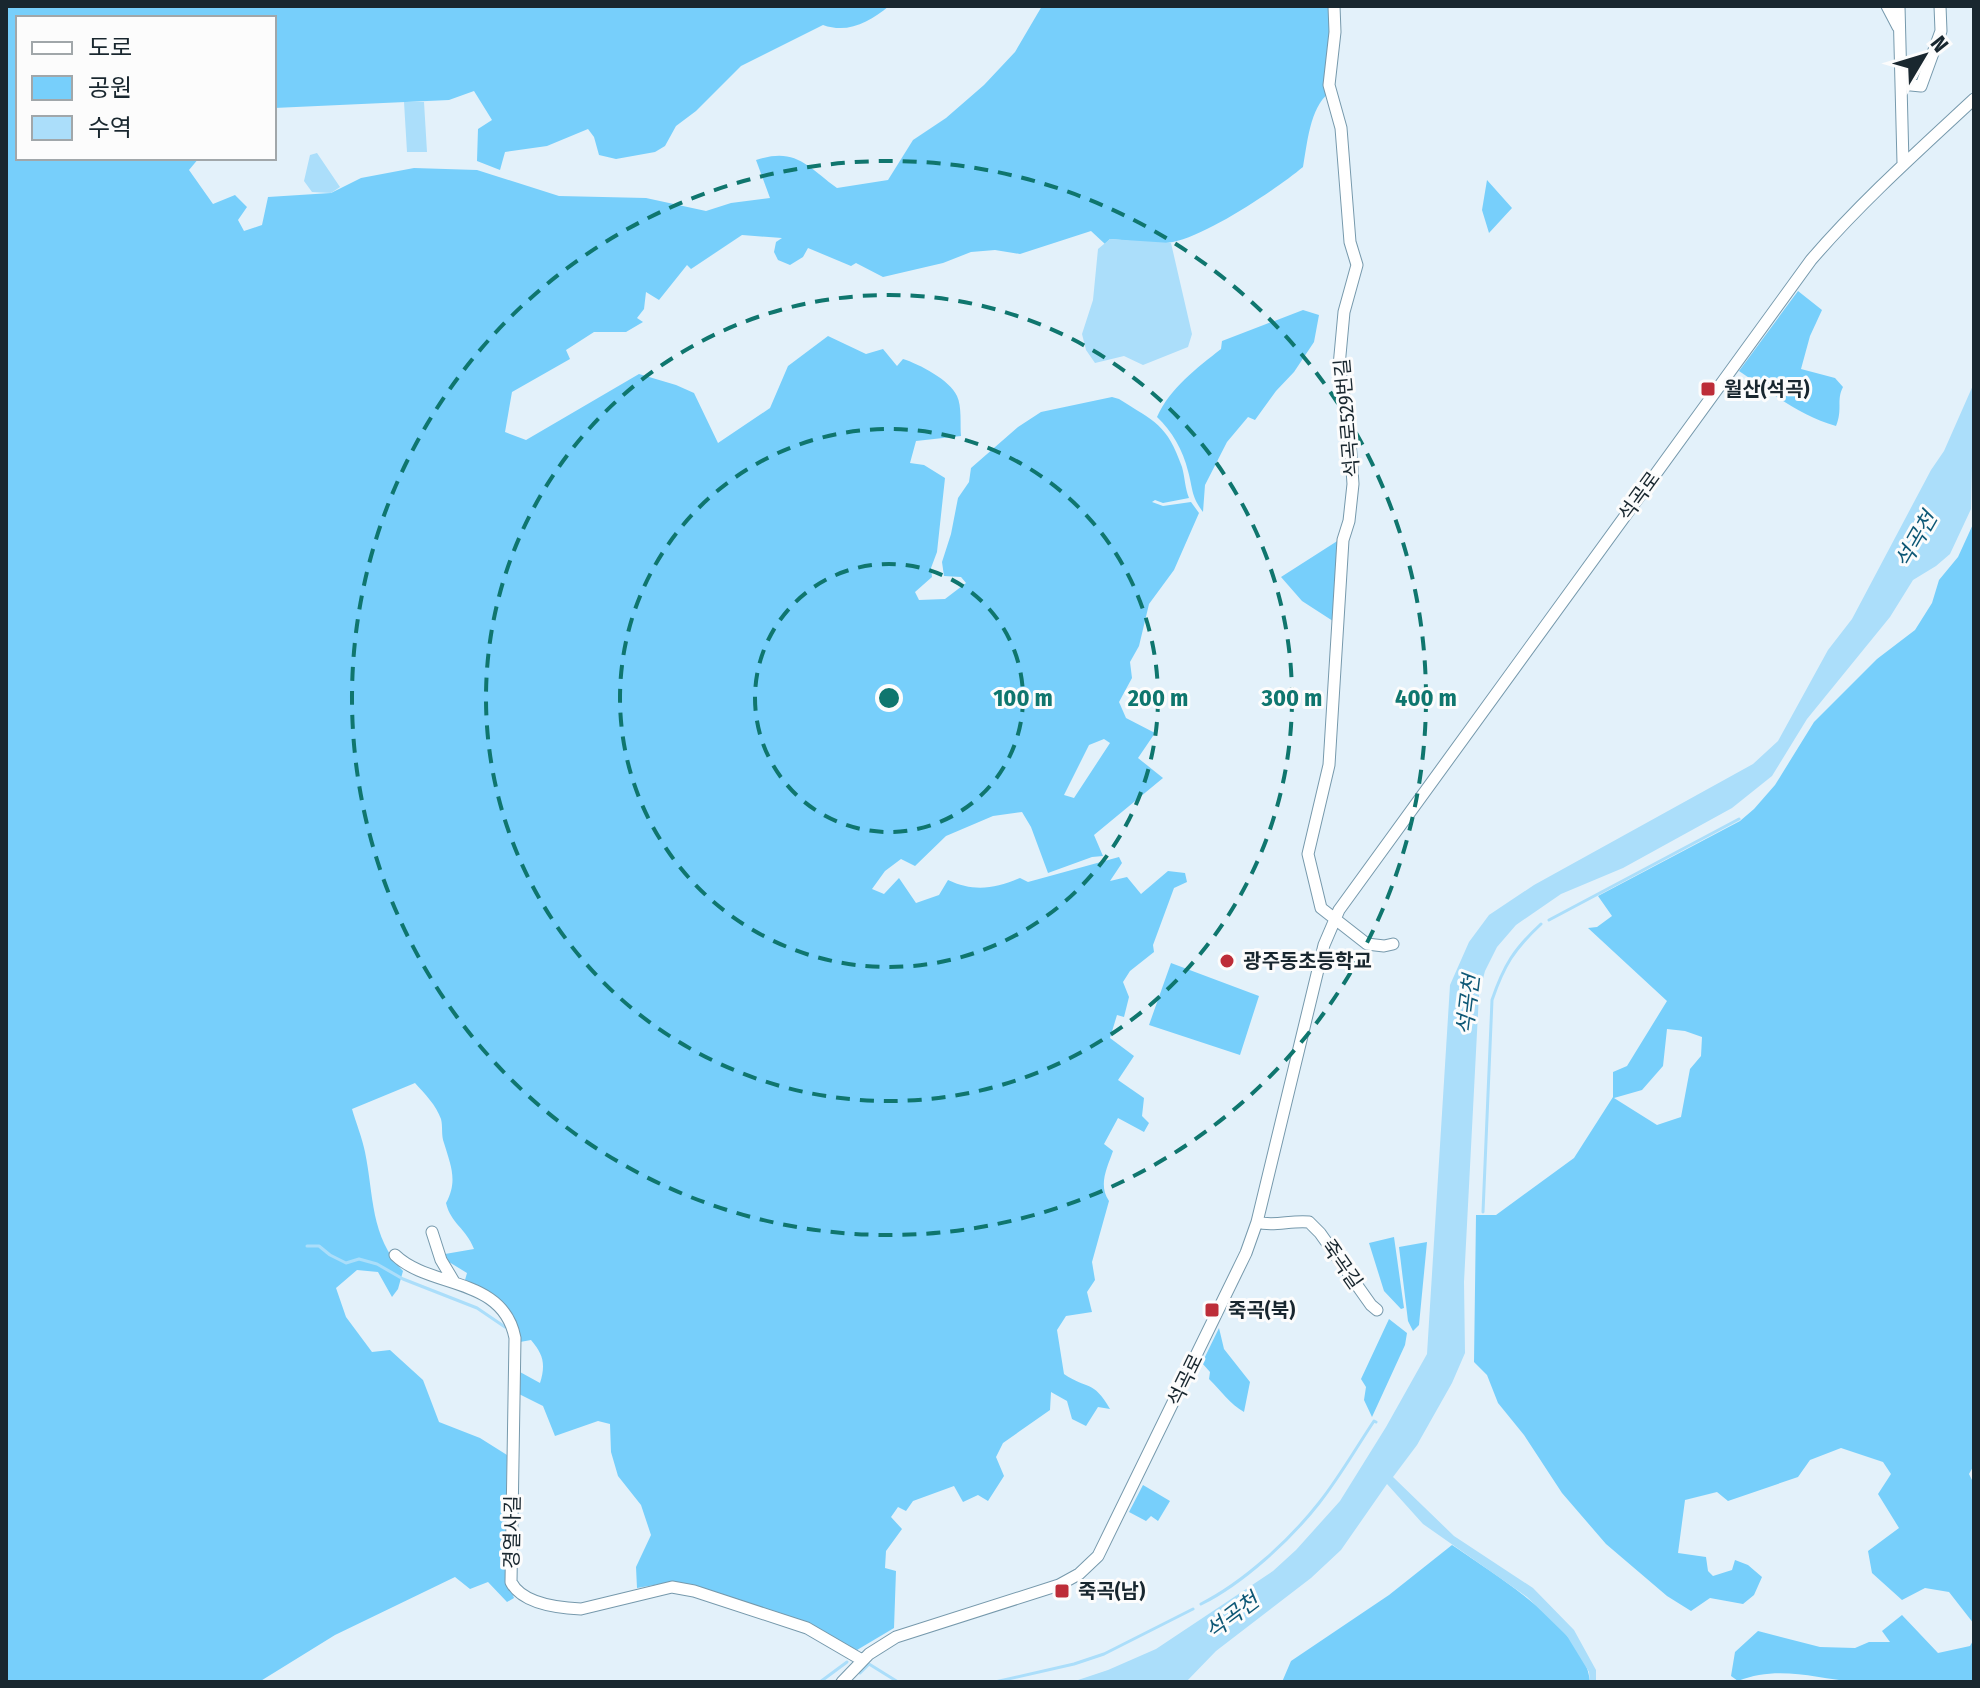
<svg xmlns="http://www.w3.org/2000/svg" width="1980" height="1688" font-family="'Fira Sans Condensed','Noto Sans KR',sans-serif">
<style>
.green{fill:#77cffb;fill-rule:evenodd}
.water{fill:#abdefa}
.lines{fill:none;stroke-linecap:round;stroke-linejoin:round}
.stream{stroke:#abdefa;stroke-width:3}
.minor-casing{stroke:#7699ac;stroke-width:13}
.minor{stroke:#fff;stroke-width:11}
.ring{fill:none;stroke:#0f766e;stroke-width:4;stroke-dasharray:14 10}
.poi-dot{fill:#bd2d38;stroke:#fcfcfc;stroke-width:3}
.labels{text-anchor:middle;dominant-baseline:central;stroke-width:6;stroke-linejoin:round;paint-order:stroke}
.poi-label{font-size:20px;font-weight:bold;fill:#19272f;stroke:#fcfcfc;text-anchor:start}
.street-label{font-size:20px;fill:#19272f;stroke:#fcfcfc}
.water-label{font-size:22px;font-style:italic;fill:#0e5876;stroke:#fcfcfc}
.centre{fill:#0f766e;stroke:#fcfcfc;stroke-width:4}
.ring-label{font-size:24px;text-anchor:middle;font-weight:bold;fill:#0f766e;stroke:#fcfcfc;stroke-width:6;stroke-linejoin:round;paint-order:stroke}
</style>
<rect width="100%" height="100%" fill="#e3f1fa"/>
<path class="green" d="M 6,6 L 889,6 C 870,22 848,34 823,25 L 741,66 L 696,111 L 676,126 L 665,146 L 655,152 L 616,159 L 599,155 L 594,137 L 588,129 L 547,146 L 505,152 L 500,170 L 477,161 L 478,129 L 492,120 L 474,91 L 449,100 L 274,108 L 274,18 L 18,18 L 18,158 L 199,158 L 189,170 L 213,204 L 235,195 L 247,207 L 238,220 L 244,231 L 262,225 L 268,197 L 331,193 L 361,178 L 414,168 L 477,170 L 559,196 L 646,198 L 706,211 L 731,203 L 770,198 L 756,160 C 795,147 806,165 837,188 L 888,180 L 913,140 L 946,118 L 984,85 L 1015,52 L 1042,6 L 1330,6 L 1329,93 C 1310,107 1307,145 1303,167 C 1275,190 1208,235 1173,242 C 1154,246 1130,240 1110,239 L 1105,244 L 1091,231 L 1020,254 L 995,250 L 971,252 L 943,263 L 883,277 L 856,263 L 851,266 L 808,248 L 803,257 L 790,265 L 778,260 L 774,252 L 776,242 L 782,238 L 742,235 L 691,269 L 687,265 L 659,300 L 646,292 L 644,309 L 637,318 L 643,322 L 626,332 L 594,332 L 566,350 L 570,359 L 512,392 L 505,432 L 526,440 L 639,374 L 676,385 L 694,393 L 718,443 L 770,408 L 788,366 L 828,336 L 866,354 L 883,349 L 897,366 L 903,359 C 919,364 950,380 957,396 C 962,406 960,425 961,436 L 916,441 L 910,463 L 924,465 L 945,478 L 937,552 L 931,568 L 932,577 L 915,592 L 919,600 L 945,599 L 966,583 L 961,577 L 944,576 L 942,562 L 951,534 L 958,498 L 969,482 L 971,468 L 1018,427 L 1041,412 L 1112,397 L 1119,399 C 1155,422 1167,424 1182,467 C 1185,478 1185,488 1189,498 L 1163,503 L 1155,500 L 1152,502 L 1163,506 L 1191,502 L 1199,513 L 1174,570 L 1149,604 L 1139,646 L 1130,662 L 1132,678 L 1119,702 L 1126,718 L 1155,733 L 1138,758 L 1163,778 L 1094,835 L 1103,856 L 1092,857 L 1048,873 L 1031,827 L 1022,812 L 993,816 L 946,836 L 915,866 L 901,859 L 885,871 L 872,889 L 884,894 L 899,878 L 916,903 L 939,895 L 948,880 C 973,892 995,889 1020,878 L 1028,882 L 1119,857 L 1122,863 L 1110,881 L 1127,877 L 1141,894 L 1168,871 L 1185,873 L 1187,882 L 1174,888 L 1153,945 L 1154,952 L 1130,971 L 1123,982 L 1129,997 L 1124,1017 L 1117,1015 L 1110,1038 L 1134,1056 L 1118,1080 L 1144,1098 L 1142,1116 L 1149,1123 L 1144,1132 L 1118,1118 L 1104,1144 L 1113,1151 C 1107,1168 1098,1185 1109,1201 L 1092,1262 L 1095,1280 L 1087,1292 L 1092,1312 L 1066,1316 L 1057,1330 L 1064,1374 C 1087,1390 1093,1379 1110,1409 L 1098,1407 L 1086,1426 L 1072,1419 L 1067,1401 L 1051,1392 L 1050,1410 L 1003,1443 L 996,1457 L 1004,1476 L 988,1501 L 978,1495 L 963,1502 L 954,1486 L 913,1501 L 906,1511 L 898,1507 L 891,1517 L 902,1529 L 886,1551 L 885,1568 L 896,1571 L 894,1628 L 857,1650 L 810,1625 L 696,1586 L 672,1582 L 637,1588 L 636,1567 L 651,1535 L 641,1505 L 618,1476 L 611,1452 L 610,1424 L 598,1421 L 555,1436 L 543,1406 L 519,1394 L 520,1372 L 540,1383 C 546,1364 543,1354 531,1340 L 520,1342 C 512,1304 498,1296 465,1280 L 467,1273 L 449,1262 L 445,1254 L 474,1249 C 466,1228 451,1224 446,1203 C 458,1181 451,1166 444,1143 C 441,1135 443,1127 441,1119 C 436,1105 425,1094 415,1083 L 352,1109 C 356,1123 362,1137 365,1152 C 374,1196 370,1236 403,1271 L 398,1289 L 392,1297 L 378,1272 L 357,1270 L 336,1288 L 346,1317 L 372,1352 L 390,1350 L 423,1380 L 439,1422 L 480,1438 L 507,1455 L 505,1576 L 514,1598 L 507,1602 L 488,1582 L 470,1589 L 455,1577 L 335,1635 L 259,1682 L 6,1682 ZM 1104,739 L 1110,743 L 1074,798 L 1064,795 L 1089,745 Z
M 1487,180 L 1512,208 L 1489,233 L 1482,210 Z
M 1798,291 L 1822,310 L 1810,336 L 1801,369 L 1835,378 L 1843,387 C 1836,400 1843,409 1836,426 C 1799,415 1770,392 1739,371 Z
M 1303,310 L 1319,315 L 1314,342 L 1294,372 L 1276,391 L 1255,420 L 1248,417 L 1227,442 L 1205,485 L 1203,512 C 1191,496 1193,489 1188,471 C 1183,450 1172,431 1157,417 C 1170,388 1197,368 1221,349 L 1222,341 Z
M 1974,522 L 1974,1465 L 1969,1474 L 1974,1484 L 1974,1624 L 1949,1592 L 1925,1588 L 1902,1600 L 1872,1573 L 1868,1551 L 1899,1528 L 1878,1494 L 1891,1474 L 1883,1462 L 1841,1448 L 1810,1460 L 1798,1477 L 1728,1501 L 1717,1492 L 1685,1500 L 1678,1553 L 1706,1557 L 1708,1571 L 1713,1576 L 1732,1570 L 1735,1560 L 1748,1565 L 1762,1577 L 1754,1595 L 1743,1604 L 1710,1598 L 1691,1611 L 1667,1596 L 1606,1544 L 1562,1493 L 1524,1435 L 1498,1403 L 1487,1375 L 1474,1362 L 1476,1215 L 1496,1215 L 1574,1158 L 1613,1097 L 1613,1072 L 1627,1066 L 1667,1001 L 1588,928 L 1597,927 L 1612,916 L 1598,896 L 1740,821 L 1754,809 L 1775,785 L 1814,722 L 1877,659 L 1915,630 L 1932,603 L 1939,580 L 1958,557 ZM 1667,1029 L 1685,1031 L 1702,1037 L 1701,1056 L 1690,1069 L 1681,1117 L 1657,1125 L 1614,1098 L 1642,1090 L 1663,1066 Z
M 1342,538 L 1336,623 L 1302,601 L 1281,577 Z
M 1171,963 L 1259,996 L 1240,1055 L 1149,1025 Z
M 1394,1237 L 1404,1308 L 1401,1309 L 1384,1291 L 1369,1243 Z
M 1427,1242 L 1419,1325 L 1413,1331 L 1408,1321 L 1399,1247 Z
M 1389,1319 L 1407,1333 L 1405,1345 L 1372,1417 L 1364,1400 L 1366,1387 L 1361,1379 Z
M 1219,1328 L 1224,1349 L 1250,1382 L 1244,1412 C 1230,1404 1221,1391 1209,1379 L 1210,1372 L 1202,1363 Z
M 1143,1485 L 1170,1501 L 1158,1521 L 1151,1516 L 1146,1521 L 1129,1512 Z
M 1452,1545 C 1491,1572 1587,1630 1590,1682 L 1282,1682 L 1291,1661 L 1389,1595 Z
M 1902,1615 L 1938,1653 L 1970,1646 L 1974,1639 L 1974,1682 C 1935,1682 1894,1686 1855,1682 C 1815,1678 1777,1665 1738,1681 L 1731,1676 L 1735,1652 L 1758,1631 L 1820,1647 L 1855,1648 L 1869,1642 L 1890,1642 L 1882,1631 Z"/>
<path class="water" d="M 404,102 L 424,102 L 427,152 L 407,152 Z
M 317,153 L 340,187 L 331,193 L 312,192 L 304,181 L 310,155 Z
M 1110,239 L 1171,243 L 1192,334 L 1188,347 L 1143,365 L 1124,356 L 1095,363 L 1086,350 L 1082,334 L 1093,300 L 1098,249 Z
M 1974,383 L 1971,509 L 1950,554 L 1936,566 L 1913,580 L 1890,617 L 1807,719 L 1772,776 L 1732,808 L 1623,868 L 1561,894 L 1516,925 L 1497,947 L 1485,971 L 1479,994 L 1464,1282 L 1465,1353 L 1452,1383 L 1417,1445 L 1393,1477 L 1454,1536 L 1533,1588 L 1574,1630 L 1596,1670 L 1596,1682 L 1590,1682 L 1589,1672 L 1567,1636 L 1527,1597 L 1423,1524 L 1387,1484 L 1341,1550 L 1311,1578 L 1216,1651 L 1186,1682 L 1072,1682 L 1108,1670 L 1156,1649 L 1273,1571 L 1296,1550 L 1340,1501 L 1386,1427 L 1427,1354 L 1450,985 L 1469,942 L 1489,915 L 1534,885 L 1753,764 L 1778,741 L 1828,650 L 1852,619 L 1931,470 L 1944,451 Z"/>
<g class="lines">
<path class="stream" d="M 1549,920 L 1739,819
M 1483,1212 L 1492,1000 C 1504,965 1514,949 1541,924
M 307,1246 L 319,1246 L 330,1255 L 346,1263 L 359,1259 L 377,1264 L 403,1279 L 477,1308 L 505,1327
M 1201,1604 C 1243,1583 1290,1540 1319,1503 C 1339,1478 1356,1448 1374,1421 L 1376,1422
M 860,1673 L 869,1664 L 898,1682
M 820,1682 L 847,1662
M 995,1682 L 1074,1664 L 1104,1654 L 1193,1609"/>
<g class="minor-casing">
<path id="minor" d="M 1334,6 L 1335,32 L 1329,85 L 1341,128 L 1350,242 L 1357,265 L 1344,312 L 1339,366 L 1349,426 L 1353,484 L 1349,521 L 1343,540 L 1329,765 L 1308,854 L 1321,908 L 1367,944 L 1384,946 L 1393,944
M 1887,6 L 1898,27
M 1899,6 L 1903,163
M 1901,84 L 1921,86 L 1941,31 L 1940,6
M 1257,1222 C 1273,1227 1291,1220 1309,1222 L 1320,1233 L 1371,1305 L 1377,1310
M 432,1232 L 441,1260 L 453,1280
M 395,1255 C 430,1289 503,1276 515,1338 L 511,1582 C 522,1604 558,1608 581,1609 L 672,1587 L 694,1591 L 807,1628 L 862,1660
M 842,1682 L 869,1654 L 896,1637 L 1059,1585 L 1079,1574 L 1098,1556 L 1246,1253 L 1257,1222 L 1324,945 L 1339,910 L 1811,260 C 1861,202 1918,151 1974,99"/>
</g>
<use href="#minor" class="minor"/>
</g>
<g class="ring">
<circle cx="889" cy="698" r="134"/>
<circle cx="889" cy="698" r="269"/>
<circle cx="889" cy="698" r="403"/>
<circle cx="889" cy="698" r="537"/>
</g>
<g class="poi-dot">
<rect x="1700" y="381" width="16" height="16" rx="4"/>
<circle cx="1227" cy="961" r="8"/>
<rect x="1204" y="1302" width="16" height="16" rx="4"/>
<rect x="1054" y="1583" width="16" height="16" rx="4"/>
</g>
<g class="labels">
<g class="poi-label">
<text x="1724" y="389">월산(석곡)</text>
<text x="1243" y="961">광주동초등학교</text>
<text x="1228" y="1310">죽곡(북)</text>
<text x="1078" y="1591">죽곡(남)</text>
</g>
<g class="street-label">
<text transform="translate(1347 418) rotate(-95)">석곡로529번길</text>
<text transform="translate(1639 496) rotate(-54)">석곡로</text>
<text transform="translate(1342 1264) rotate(55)">죽곡길</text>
<text transform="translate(1185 1380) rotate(-64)">석곡로</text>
<text transform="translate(512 1532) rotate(-89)">경열사길</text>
</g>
<g class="water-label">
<text transform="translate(1916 540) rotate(-60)">석곡천</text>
<text transform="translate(1468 1005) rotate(-83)">석곡천</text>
<text transform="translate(1232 1616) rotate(-37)">석곡천</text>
</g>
</g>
<circle cx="889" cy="698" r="12" class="centre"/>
<g class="ring-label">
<text x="1023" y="706">100 m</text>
<text x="1158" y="706">200 m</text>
<text x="1292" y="706">300 m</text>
<text x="1426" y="706">400 m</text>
</g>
<rect width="1980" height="1688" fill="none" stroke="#19272f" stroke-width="16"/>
<rect x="16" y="16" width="260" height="144" fill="#fcfcfc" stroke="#a1a7aa" stroke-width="2"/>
<rect x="32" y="42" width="40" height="12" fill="#ffffff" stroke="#a1a7aa" stroke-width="2"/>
<text x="88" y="56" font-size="24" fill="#19272f">도로</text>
<rect x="32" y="76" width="40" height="24" fill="#77cffb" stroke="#a1a7aa" stroke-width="2"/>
<text x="88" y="96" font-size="24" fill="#19272f">공원</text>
<rect x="32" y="116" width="40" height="24" fill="#abdefa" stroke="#a1a7aa" stroke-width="2"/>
<text x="88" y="136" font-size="24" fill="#19272f">수역</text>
<g transform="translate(1924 56) rotate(52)" stroke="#fcfcfc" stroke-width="6" paint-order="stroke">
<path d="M0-6L14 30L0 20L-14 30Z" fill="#19272f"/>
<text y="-12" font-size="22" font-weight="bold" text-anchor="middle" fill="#19272f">N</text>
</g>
</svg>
